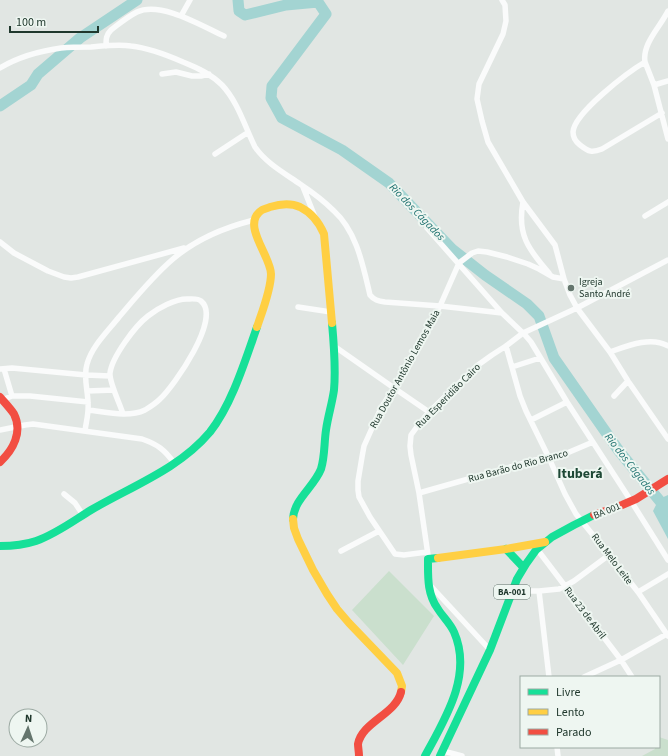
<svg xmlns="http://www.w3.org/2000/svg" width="668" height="756" font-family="'Source Sans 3',sans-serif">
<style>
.green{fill:#cadfcd}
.water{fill:#a3d4d2}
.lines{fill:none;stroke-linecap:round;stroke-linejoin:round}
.river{stroke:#a3d4d2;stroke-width:11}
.street{stroke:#fafbfb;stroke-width:5.5}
.fast{stroke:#16e098;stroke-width:8}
.slow{stroke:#ffcf43;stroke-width:8}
.jam{stroke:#f24e42;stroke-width:8}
.poi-dot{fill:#64756d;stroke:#eef6f1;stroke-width:1.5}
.labels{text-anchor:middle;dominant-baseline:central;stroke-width:4;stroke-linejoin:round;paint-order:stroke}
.shield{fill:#eef6f1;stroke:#5e7168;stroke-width:1}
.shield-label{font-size:9px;font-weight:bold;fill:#20382d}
.poi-label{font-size:10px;fill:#20382d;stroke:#eef6f1;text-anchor:start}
.street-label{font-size:10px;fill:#20382d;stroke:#eef6f1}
.water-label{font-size:11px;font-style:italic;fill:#1e716f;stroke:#eef6f1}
.district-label{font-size:14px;font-weight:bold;fill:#1e4936;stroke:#eef6f1}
</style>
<rect width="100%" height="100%" fill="#e1e6e3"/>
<path class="green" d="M 389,571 L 434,616 L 403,665 L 352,610 Z
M 659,737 L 668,740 L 668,756 L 642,756 L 655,749 L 655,747 L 659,747 Z"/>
<path class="water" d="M 668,495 L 668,539 L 653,511 L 659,499 Z"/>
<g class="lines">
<path class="river" d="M 238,0 L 239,11 L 245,15 L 286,5 L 318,2 L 326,14 L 272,86 L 271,98 L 282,118 L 342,150 L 389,183 L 452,249 L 485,275 L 527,304 L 539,316 L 554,358 L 619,451 L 668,511
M 0,106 L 31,85 L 38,74 L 80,38 L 137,0"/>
<path class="street" d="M 502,0 L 505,5 L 506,21 L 503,34 L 479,84 L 477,99 L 482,121 L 488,142 L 523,202 L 555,245 L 564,279 L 570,295 L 577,308 L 610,352 L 628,381 L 668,439
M 668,11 C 660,27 642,44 645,62 L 654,85 L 668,139
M 181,16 L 190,0
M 106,46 C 106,39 106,35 111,30 C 119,24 127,17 137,12 C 161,1 202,26 224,36
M 645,62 C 628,72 574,113 573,132 C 573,138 576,142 580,145 C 589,152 592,153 602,149 L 662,113
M 0,68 C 18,57 40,51 61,48 C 71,47 81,47 91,47 C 104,46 118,44 131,46 C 149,48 167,55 183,62 C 198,68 211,74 222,85 C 238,102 245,127 255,147 C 266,163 284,173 300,184 C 312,192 324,201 334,211 C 357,232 363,266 370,295 C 374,300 378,301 385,302 L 440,306 L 502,313
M 162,74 L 176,72 L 192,76 L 201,76 L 209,74
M 654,85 L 668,81
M 215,154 L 247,133
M 303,187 L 315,217
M 523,202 C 517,234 528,249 549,273
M 645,216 L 668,202
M 427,228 L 502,313 L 525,335 L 531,342 L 567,402 L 631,501 L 668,560
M 0,242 L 14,253 L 48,271 L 64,277 L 71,278 L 78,277 L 184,248
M 298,307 L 331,312
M 334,346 L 394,388 L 429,412
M 506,346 L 520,396 L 526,411 L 549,458 L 565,494 L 576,514 L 609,555 L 638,592 L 668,636
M 610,352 C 627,346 651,336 668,346
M 512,367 L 540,358
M 0,369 L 12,368 L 86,375 L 110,376
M 4,369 L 12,396
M 87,391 L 114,390
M 614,396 L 628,381
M 2,400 L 12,396 L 30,396 L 88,402
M 88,410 C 106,412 128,418 145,410 C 150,407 156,403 160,399 C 174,386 222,318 201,301 C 198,298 191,299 187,299 C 175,299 158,308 148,316 C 135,326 112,357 110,373 C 109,382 120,404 123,414
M 531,420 L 567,402
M 0,430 L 25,425 L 33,424 L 142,439 C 157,444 165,450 174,463
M 85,431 C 86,422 89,413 88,403 C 88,391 83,377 87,364 C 92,346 108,331 119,317 C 136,297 153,276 173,259 C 195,240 226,227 254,220
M 419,493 L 535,460 L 560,456 L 593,442
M 64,494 L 75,503 L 83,515
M 537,549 L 621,660 L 632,677
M 341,551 L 379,531
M 427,552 L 404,555 L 395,554 L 370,517 L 359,497 L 358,490 L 358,481 L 362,457 L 364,446 L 381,408 L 390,394 L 406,371 L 440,306 L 459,263 L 472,253 L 478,251 L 487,252 L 507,257 L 528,264 L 539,269 L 553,277 L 564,279
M 428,555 L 419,493 L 411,455 L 410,446 L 411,435 L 419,424 L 429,412 L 478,365 L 492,355 L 506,346 L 523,333 L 577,308 L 668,260
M 429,584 L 490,650
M 513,591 L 539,591 L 559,589 L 565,586 L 574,581 L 609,555
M 539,591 L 549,677
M 638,592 L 668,574
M 584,677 L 621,660 L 667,634
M 557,747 L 558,756
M 443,751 L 462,756"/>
<path class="fast" d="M 293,519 C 294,499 314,487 321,469 C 325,456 324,443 326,430 C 328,416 332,404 334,390 C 336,368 334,345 332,323
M 0,546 C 13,546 24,545 36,541 C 56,534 73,521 91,510 C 132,486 179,469 210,432 C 232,404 245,361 257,327
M 506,549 L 523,567
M 425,756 C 445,719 473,675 454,632 C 450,623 443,617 438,609 C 427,594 428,577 428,559 L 438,558
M 440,756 L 490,650 L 517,579 L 526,564 L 536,550 L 552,537 L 574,525 L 594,515"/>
<path class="slow" d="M 257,327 C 262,312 271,290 271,274 C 271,256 240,224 262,210 C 264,209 268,208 270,207 C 280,204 291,203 300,207 C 312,213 319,222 324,234 L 332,323
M 293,519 L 294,528 L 298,539 L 313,570 L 327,594 L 337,609 L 349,623 L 397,673 L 402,686 L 401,692
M 438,558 L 506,549 L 545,542"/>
<path class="jam" d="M 0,397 C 5,403 10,408 14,414 C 23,432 13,450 0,462
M 594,515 L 622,505 L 636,499 L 668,479
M 359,756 C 359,752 358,747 358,744 C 362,722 396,714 401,692"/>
</g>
<circle class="poi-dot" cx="571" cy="288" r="4"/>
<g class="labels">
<rect class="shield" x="494" y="585" width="36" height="14" rx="3"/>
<g class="shield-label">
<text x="512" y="592">BA-001</text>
</g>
<g class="poi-label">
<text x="579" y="282">Igreja<tspan x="579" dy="12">Santo André</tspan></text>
</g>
<g class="street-label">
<text transform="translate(405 369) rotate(-61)">Rua Doutor Antônio Lemos Maia</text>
<text transform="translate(448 396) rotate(-45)">Rua Esperidião Cairo</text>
<text transform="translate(518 466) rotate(-15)">Rua Barão do Rio Branco</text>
<text transform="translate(607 511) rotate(-22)">BA 001</text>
<text transform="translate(612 559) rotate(53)">Rua Melo Leite</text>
<text transform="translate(585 613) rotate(53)">Rua 23 de Abril</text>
</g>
<g class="water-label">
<text transform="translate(417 212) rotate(46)">Rio dos Cágados</text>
<text transform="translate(630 464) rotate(52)">Rio dos Cágados</text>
</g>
<g class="district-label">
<text x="580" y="474">Ituberá</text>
</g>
</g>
<rect x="520" y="676" width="140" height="72" fill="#eef6f1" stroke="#9caaa3"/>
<rect x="528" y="689" width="20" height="6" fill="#16e098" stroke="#9caaa3"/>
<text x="556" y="696" font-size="12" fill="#20382d">Livre</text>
<rect x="528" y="709" width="20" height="6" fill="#ffcf43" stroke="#9caaa3"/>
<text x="556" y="716" font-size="12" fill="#20382d">Lento</text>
<rect x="528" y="729" width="20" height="6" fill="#f24e42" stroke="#9caaa3"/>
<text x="556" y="736" font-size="12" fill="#20382d">Parado</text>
<g transform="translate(28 728) rotate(3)"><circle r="19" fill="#eef6f1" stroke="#9caaa3"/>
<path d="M0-3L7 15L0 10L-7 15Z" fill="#64756d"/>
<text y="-6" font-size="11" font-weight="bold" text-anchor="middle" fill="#20382d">N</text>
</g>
<path d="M10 26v6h88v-6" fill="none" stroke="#20382d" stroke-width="2"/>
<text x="16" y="26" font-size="12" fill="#20382d" stroke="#eef6f1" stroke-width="3" paint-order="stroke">100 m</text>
</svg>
